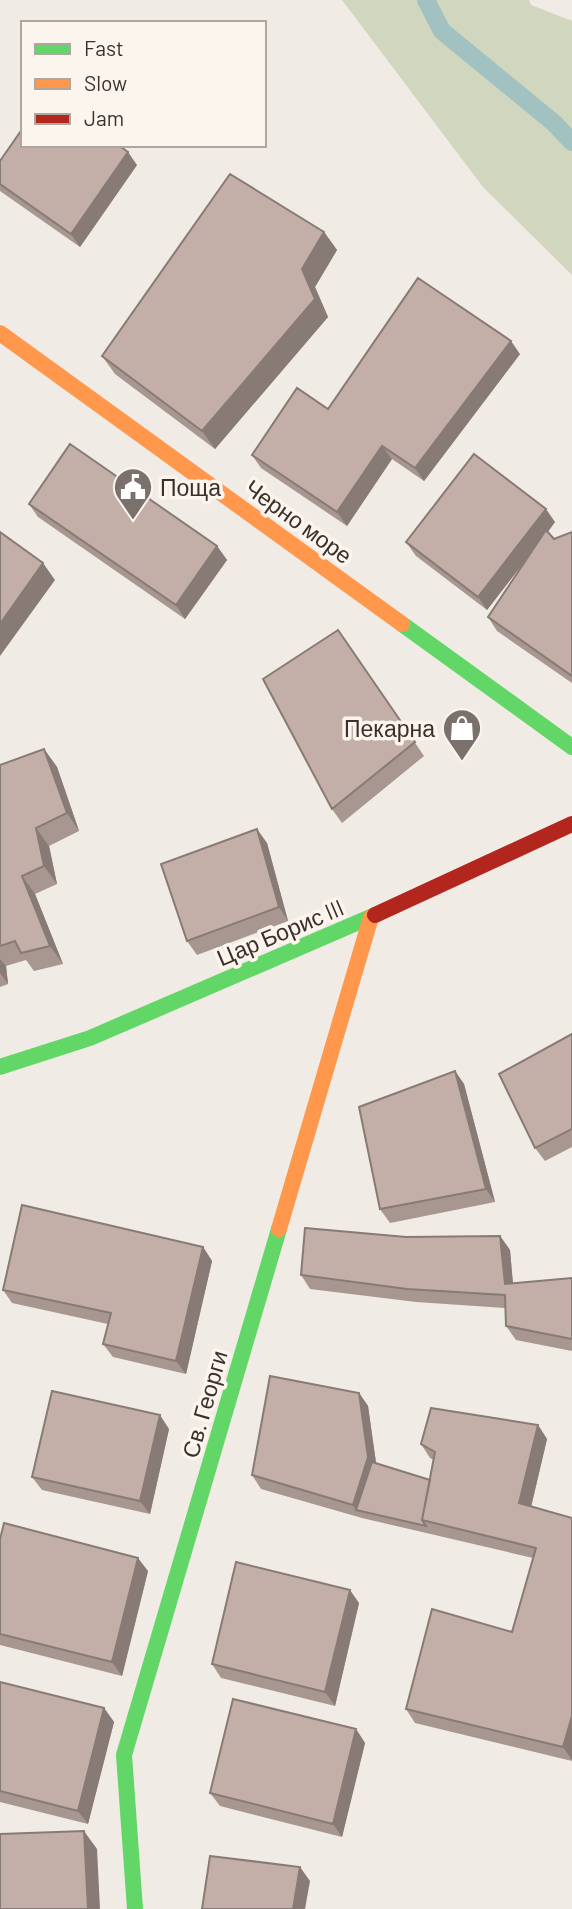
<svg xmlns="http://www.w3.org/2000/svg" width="572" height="1909" font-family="Barlow,sans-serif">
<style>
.green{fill:#d1d6bf}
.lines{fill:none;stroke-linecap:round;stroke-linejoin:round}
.stream{stroke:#a1c2c1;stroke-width:18}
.fast{stroke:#63d668;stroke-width:16}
.slow{stroke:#ff974d;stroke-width:16}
.jam{stroke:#b3261e;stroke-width:16}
.wall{fill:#a89690}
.shaded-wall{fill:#887a75}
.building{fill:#c3afa7;stroke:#887a75;stroke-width:2}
.labels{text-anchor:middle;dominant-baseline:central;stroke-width:7;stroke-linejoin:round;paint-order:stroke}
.poi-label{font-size:23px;fill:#3b302b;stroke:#fbf5ee;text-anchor:start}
.street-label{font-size:23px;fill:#3b302b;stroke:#fbf5ee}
</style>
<rect width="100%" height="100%" fill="#f0ebe5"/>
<path class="green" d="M 342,0 L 529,0 L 531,5 L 572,21 L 572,275 L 483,187 Z"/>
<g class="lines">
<path class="stream" d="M 426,0 L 442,31 L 554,123 L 572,142"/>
<path class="fast" d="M 402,624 L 572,747
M 0,1067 L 90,1038 L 375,915
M 135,1909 L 124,1755 L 279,1229"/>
<path class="slow" d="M 0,333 L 402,624
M 279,1229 L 371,917"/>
<path class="jam" d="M 375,915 L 572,824"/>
</g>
<path class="wall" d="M 0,161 L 137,165 L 80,247 L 0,191 Z
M 324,232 L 337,250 L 315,287 L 328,317 L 215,449 L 115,374 L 102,356 Z
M 520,354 L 424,481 L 392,459 L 347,526 L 261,468 L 252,455 L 328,409 Z
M 29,504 L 217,546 L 227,560 L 185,619 L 38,517 Z
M 555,522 L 548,532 L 554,539 L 572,532 L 572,683 L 497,631 L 488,617 L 525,561 L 487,610 L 416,556 L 406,542 Z
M 338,630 L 424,756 L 342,823 L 332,809 Z
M 44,749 L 57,767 L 79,831 L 49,846 L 57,884 L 35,894 L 63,964 L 34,971 L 26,960 L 6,966 L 8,984 L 0,987 L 0,765 Z
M 267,843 L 288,921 L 197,955 L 187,941 Z
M 572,1034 L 572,1147 L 545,1161 L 535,1148 Z
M 455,1071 L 464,1084 L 495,1202 L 390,1223 L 380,1209 Z
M 500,1236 L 510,1250 L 513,1283 L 572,1278 L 572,1351 L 516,1340 L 506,1326 L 505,1308 L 416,1302 L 310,1289 L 301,1275 L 406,1237 Z
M 203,1247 L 212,1261 L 186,1374 L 113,1357 L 103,1344 L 108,1324 L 12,1303 L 3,1290 Z
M 359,1393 L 368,1406 L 376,1463 L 430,1480 L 434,1460 L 430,1458 L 421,1444 L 538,1425 L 547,1439 L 531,1506 L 572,1518 L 572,1761 L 415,1723 L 406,1709 L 512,1632 L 533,1558 L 362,1518 L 261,1489 L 252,1475 Z
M 169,1429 L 150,1514 L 42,1490 L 32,1477 Z
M 0,1539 L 148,1571 L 122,1676 L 0,1645 Z
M 359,1603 L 335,1706 L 221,1678 L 212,1664 Z
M 0,1682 L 104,1708 L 114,1722 L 88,1824 L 0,1802 Z
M 356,1729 L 365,1743 L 342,1837 L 220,1806 L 210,1793 Z"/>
<path class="shaded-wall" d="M 128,152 L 137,165 L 80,247 L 71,234 Z
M 324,232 L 337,250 L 315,287 L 328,317 L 215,449 L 202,431 Z
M 511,341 L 520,354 L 424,481 L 415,468 Z
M 382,446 L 392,459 L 347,526 L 337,512 Z
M 546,509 L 555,522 L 487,610 L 478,597 Z
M 217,546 L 227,560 L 185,619 L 176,605 Z
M 43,563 L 55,580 L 0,656 L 0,624 Z
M 44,749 L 57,767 L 79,831 L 67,813 Z
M 36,828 L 49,846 L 57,884 L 44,866 Z
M 257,829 L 267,843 L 288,921 L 279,907 Z
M 22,876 L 35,894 L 63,964 L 50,946 Z
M 0,959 L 6,966 L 8,984 L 0,973 Z
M 455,1071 L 464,1084 L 495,1202 L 486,1189 Z
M 500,1236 L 510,1250 L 514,1297 L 505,1284 Z
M 203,1247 L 212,1261 L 186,1374 L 176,1361 Z
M 359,1393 L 368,1406 L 377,1470 L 356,1510 L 353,1505 Z
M 160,1415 L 169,1429 L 150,1514 L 140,1501 Z
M 538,1425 L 547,1439 L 529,1516 L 519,1503 Z
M 138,1558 L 148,1571 L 122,1676 L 112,1662 Z
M 350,1590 L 359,1603 L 335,1706 L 325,1692 Z
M 104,1708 L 114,1722 L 88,1824 L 78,1811 Z
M 572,1716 L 572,1760 L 563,1747 Z
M 356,1729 L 365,1743 L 342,1837 L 333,1824 Z
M 84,1831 L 97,1849 L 100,1909 L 88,1909 Z
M 300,1867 L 310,1881 L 305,1909 L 293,1909 Z"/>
<path class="building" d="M 23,128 L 23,145 L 118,145 L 128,152 L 71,234 L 0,184 L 0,161 Z
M 230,174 L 324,232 L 302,269 L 315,299 L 202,431 L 102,356 Z
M 418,278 L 511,341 L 415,468 L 382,446 L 337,512 L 252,455 L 297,388 L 328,409 Z
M 70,444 L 217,546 L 176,605 L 29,504 Z
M 474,454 L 546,509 L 478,597 L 406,542 Z
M 546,530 L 554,539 L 572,532 L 572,676 L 488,617 Z
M 0,532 L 43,563 L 0,624 Z
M 338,630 L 415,742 L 332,809 L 263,679 Z
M 44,749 L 67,813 L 36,828 L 44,866 L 22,876 L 50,946 L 21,953 L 15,941 L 0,946 L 0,765 Z
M 257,829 L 279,907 L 187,941 L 161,864 Z
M 572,1034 L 572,1129 L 535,1148 L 499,1074 Z
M 455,1071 L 486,1189 L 380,1209 L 359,1107 Z
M 22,1205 L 203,1247 L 176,1361 L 103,1344 L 111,1313 L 3,1290 Z
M 305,1228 L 406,1237 L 500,1236 L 505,1284 L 572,1278 L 572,1339 L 506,1326 L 505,1295 L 407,1289 L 301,1275 Z
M 270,1376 L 359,1393 L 368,1457 L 353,1505 L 252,1475 Z
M 52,1391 L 160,1415 L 140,1501 L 32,1477 Z
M 431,1408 L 538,1425 L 519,1503 L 572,1518 L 572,1716 L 563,1747 L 406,1709 L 432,1609 L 512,1632 L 536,1548 L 422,1520 L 435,1452 L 421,1444 Z
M 372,1462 L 430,1480 L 422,1520 L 426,1526 L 356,1510 Z
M 4,1523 L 138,1558 L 112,1662 L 0,1634 L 0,1539 Z
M 236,1562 L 350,1590 L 325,1692 L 212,1664 Z
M 0,1682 L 104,1708 L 78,1811 L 0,1791 Z
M 233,1699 L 356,1729 L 333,1824 L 210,1793 Z
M 84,1831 L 88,1909 L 0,1909 L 0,1834 Z
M 210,1856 L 300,1867 L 293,1909 L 202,1909 Z"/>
<defs>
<g id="civic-pin" transform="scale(2.0125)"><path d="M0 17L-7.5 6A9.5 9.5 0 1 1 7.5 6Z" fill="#7a716c" stroke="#fbf5ee"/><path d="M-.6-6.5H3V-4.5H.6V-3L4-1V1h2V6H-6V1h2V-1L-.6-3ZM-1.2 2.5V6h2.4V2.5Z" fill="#fff"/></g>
<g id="shop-pin" transform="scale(2.0125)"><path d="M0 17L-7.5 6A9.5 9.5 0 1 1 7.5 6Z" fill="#7a716c" stroke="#fbf5ee"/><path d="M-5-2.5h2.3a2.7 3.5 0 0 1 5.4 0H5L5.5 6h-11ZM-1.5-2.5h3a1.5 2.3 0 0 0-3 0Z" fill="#fff"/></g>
</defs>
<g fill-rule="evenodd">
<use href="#civic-pin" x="133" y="487"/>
<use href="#shop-pin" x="462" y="728"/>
</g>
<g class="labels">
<g class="poi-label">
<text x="160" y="487">Поща</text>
<text x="435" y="728" text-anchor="end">Пекарна</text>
</g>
<g class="street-label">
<text transform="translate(299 521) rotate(36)">Черно море</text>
<text transform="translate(280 932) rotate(-23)">Цар Борис III</text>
<text transform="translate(204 1404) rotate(-74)">Св. Георги</text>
</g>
</g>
<rect x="21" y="21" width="245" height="126" fill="#fbf5ee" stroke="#aea6a0" stroke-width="2"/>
<rect x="35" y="44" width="35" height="10" fill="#63d668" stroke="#aea6a0" stroke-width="2"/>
<text x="84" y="56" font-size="21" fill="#3b302b">Fast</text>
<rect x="35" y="79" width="35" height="10" fill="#ff974d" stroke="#aea6a0" stroke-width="2"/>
<text x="84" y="91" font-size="21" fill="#3b302b">Slow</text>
<rect x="35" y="114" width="35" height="10" fill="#b3261e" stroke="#aea6a0" stroke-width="2"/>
<text x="84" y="126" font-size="21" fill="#3b302b">Jam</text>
</svg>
